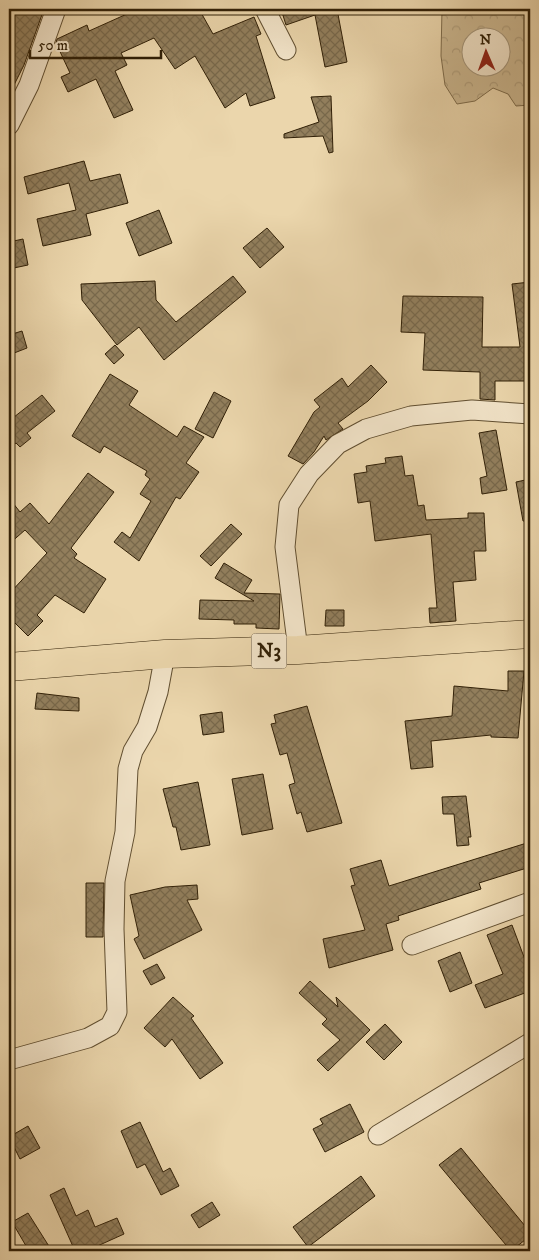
<svg xmlns="http://www.w3.org/2000/svg" width="539" height="1260" font-family="'IM FELL DW Pica',serif">
<style>
.forest{fill:url(#forest-crowns);stroke:#7e6c4c;fill-rule:evenodd}
.building{fill:url(#building-cross-hatch);stroke:#312007}
.lines{fill:none;stroke-linecap:round;stroke-linejoin:round}
.street-casing{stroke:#604e30;stroke-width:21}
.primary-casing{stroke:#312007;stroke-width:29}
.street{stroke:#f2e4c9;stroke-width:19}
.primary{stroke:#ebd6ac;stroke-width:28}
.labels{text-anchor:middle;dominant-baseline:central;stroke-width:5;stroke-linejoin:round;paint-order:stroke}
.shield{fill:#f2e4c9;stroke:#6b5b41;stroke-width:1}
.shield-label{font-size:20px;font-weight:bold;fill:#312007}
</style>
<defs>
<pattern id="forest-crowns" width="20" height="18" patternUnits="userSpaceOnUse" patternTransform="scale(1.25)"><rect width="20" height="18" fill="#cbb790"/><path d="M2 6a3 3 0 1 1 6 0M12 15a3 3 0 1 1 6 0" fill="none" stroke="#af9d7b"/></pattern>
<pattern id="building-cross-hatch" width="8" height="8" patternUnits="userSpaceOnUse" patternTransform="scale(1.25)"><rect width="8" height="8" fill="#927f5d"/><path d="M0 0l8 8M0 8l8-8" fill="none" stroke="#78684b"/></pattern>
</defs>
<rect width="100%" height="100%" fill="#ebd6ac"/>
<filter id="stains"><feTurbulence type="fractalNoise" baseFrequency=".004" numOctaves="4"/><feColorMatrix values="0 0 0 0 .2 0 0 0 0 .09 0 0 0 0 .02 0 0 0 .5 -.17"/></filter>
<radialGradient id="worn" r=".72"><stop offset=".6" stop-color="#630" stop-opacity="0"/><stop offset="1" stop-color="#630" stop-opacity=".3"/></radialGradient>
<path class="forest" d="M 442,9 L 530,9 L 530,105 L 516,106 L 508,94 L 493,88 L 475,101 L 457,104 L 445,85 L 441,56 ZM 472,38 L 502,38 L 502,68 L 472,68 Z"/>
<path class="building" d="M 9,9 L 44,9 L 24,65 L 9,95 Z
M 138,9 L 199,9 L 213,34 L 254,17 L 261,34 L 256,36 L 275,98 L 250,106 L 246,93 L 225,108 L 195,56 L 175,69 L 154,38 L 121,53 L 127,65 L 115,71 L 133,110 L 114,118 L 96,79 L 68,92 L 61,77 L 70,73 L 56,43 L 57,39 L 87,25 L 89,31 Z
M 281,9 L 337,9 L 347,62 L 325,67 L 315,15 L 286,25 Z
M 331,96 L 333,152 L 329,153 L 323,136 L 284,138 L 284,134 L 319,122 L 311,97 Z
M 84,161 L 90,181 L 120,174 L 128,203 L 86,214 L 91,235 L 43,246 L 37,219 L 76,210 L 69,183 L 28,194 L 24,177 Z
M 159,210 L 172,243 L 139,256 L 126,223 Z
M 267,228 L 284,247 L 260,268 L 243,248 Z
M 23,239 L 28,265 L 9,269 L 9,242 Z
M 233,276 L 246,292 L 164,360 L 139,327 L 117,345 L 82,300 L 81,284 L 155,281 L 156,300 L 176,322 Z
M 530,282 L 530,381 L 495,381 L 495,400 L 480,399 L 480,372 L 423,370 L 425,333 L 401,332 L 403,296 L 483,297 L 482,347 L 520,347 L 512,284 Z
M 22,331 L 27,348 L 9,355 L 9,335 Z
M 115,345 L 124,355 L 114,364 L 105,354 Z
M 371,365 L 387,382 L 368,401 L 338,423 L 343,429 L 326,440 L 324,436 L 314,452 L 303,464 L 288,456 L 314,412 L 320,407 L 314,400 L 342,378 L 348,387 Z
M 110,374 L 138,391 L 129,405 L 177,437 L 184,426 L 204,437 L 186,463 L 199,472 L 180,499 L 176,497 L 139,561 L 114,542 L 122,532 L 130,538 L 151,501 L 140,494 L 150,479 L 145,475 L 147,471 L 104,446 L 100,453 L 72,436 Z
M 214,392 L 231,401 L 213,438 L 195,429 Z
M 42,395 L 55,411 L 27,433 L 31,438 L 20,447 L 16,443 L 9,448 L 9,421 Z
M 496,430 L 507,490 L 482,494 L 480,478 L 487,476 L 479,433 Z
M 402,456 L 405,476 L 413,475 L 418,506 L 424,505 L 426,520 L 468,518 L 468,513 L 484,513 L 486,551 L 474,551 L 476,580 L 453,582 L 456,621 L 430,623 L 429,608 L 437,608 L 431,534 L 375,541 L 370,501 L 358,503 L 354,474 L 367,472 L 366,466 L 386,463 L 385,458 Z
M 88,473 L 114,492 L 71,548 L 77,554 L 74,558 L 106,579 L 84,613 L 55,595 L 37,615 L 43,621 L 28,636 L 9,617 L 9,594 L 47,553 L 25,530 L 9,544 L 9,498 L 20,512 L 30,503 L 49,524 Z
M 530,479 L 530,521 L 523,521 L 516,482 Z
M 231,524 L 242,534 L 211,566 L 200,556 Z
M 224,563 L 252,580 L 244,593 L 280,594 L 279,629 L 256,628 L 256,624 L 234,624 L 234,620 L 199,619 L 200,600 L 254,601 L 215,578 Z
M 326,610 L 344,610 L 344,626 L 325,626 Z
M 508,671 L 524,671 L 518,738 L 491,737 L 491,735 L 431,741 L 433,767 L 411,769 L 405,721 L 452,716 L 454,686 L 508,691 Z
M 37,693 L 79,698 L 79,711 L 35,709 Z
M 307,706 L 342,823 L 307,832 L 301,812 L 297,814 L 289,785 L 295,783 L 287,753 L 280,755 L 271,724 L 276,723 L 274,715 Z
M 222,712 L 224,732 L 203,735 L 200,715 Z
M 263,774 L 273,829 L 242,835 L 232,779 Z
M 198,782 L 210,845 L 181,850 L 176,827 L 173,827 L 163,789 Z
M 466,796 L 471,837 L 468,837 L 469,845 L 457,846 L 454,814 L 443,814 L 442,797 Z
M 530,842 L 530,867 L 479,883 L 481,889 L 398,916 L 399,920 L 386,924 L 393,950 L 329,968 L 323,939 L 365,930 L 351,886 L 355,885 L 350,869 L 381,860 L 389,886 Z
M 86,883 L 104,883 L 103,937 L 86,937 Z
M 197,885 L 198,899 L 187,900 L 202,930 L 144,959 L 134,939 L 139,936 L 130,895 L 165,887 Z
M 512,925 L 530,973 L 530,991 L 485,1008 L 475,985 L 503,974 L 487,935 Z
M 460,952 L 472,983 L 450,992 L 438,961 Z
M 157,964 L 165,978 L 151,985 L 143,971 Z
M 310,981 L 338,1007 L 336,997 L 370,1030 L 328,1071 L 317,1060 L 340,1040 L 322,1024 L 327,1019 L 299,993 Z
M 173,997 L 194,1016 L 191,1018 L 223,1063 L 200,1079 L 172,1039 L 165,1047 L 144,1028 Z
M 385,1024 L 402,1042 L 384,1060 L 366,1042 Z
M 350,1104 L 364,1132 L 325,1152 L 313,1129 L 323,1124 L 320,1119 Z
M 140,1122 L 163,1172 L 170,1168 L 179,1186 L 161,1195 L 145,1164 L 137,1168 L 121,1131 Z
M 28,1126 L 40,1148 L 20,1159 L 9,1137 Z
M 461,1148 L 530,1232 L 530,1236 L 511,1251 L 439,1165 Z
M 361,1176 L 375,1196 L 308,1247 L 293,1227 Z
M 64,1188 L 76,1216 L 88,1210 L 95,1227 L 117,1218 L 124,1234 L 93,1248 L 94,1251 L 75,1251 L 50,1195 Z
M 212,1202 L 220,1215 L 199,1228 L 191,1215 Z
M 28,1213 L 52,1251 L 29,1251 L 12,1222 Z"/>
<g class="lines">
<g class="street-casing">
<path id="street" d="M 265,9 L 286,50
M 9,125 L 29,85 L 56,9
M 298,650 L 285,547 L 289,505 L 309,474 L 338,444 L 366,429 L 411,416 L 472,410 L 530,414
M 412,945 L 530,902
M 9,1060 L 88,1038 L 110,1026 L 117,1012 L 114,929 L 115,881 L 125,832 L 128,769 L 133,751 L 147,727 L 158,692 L 165,654
M 378,1135 L 530,1043"/>
</g>
<g class="primary-casing">
<path id="primary" d="M 9,667 L 165,654 L 298,650 L 530,634"/>
</g>
<use href="#street" class="street"/>
<use href="#primary" class="primary"/>
</g>
<g class="labels">
<rect class="shield" x="251.5" y="633.5" width="35" height="35" rx="4"/>
<g class="shield-label">
<text x="269" y="651">N3</text>
</g>
</g>
<rect width="539" height="1260" fill="none" stroke="#ebd6ac" stroke-width="30"/>
<rect x="10" y="10" width="519" height="1240" fill="none" stroke="#312007" stroke-width="2.5"/>
<rect x="15" y="15" width="509" height="1230" fill="none" stroke="#312007"/>
<g transform="translate(486 52) rotate(358)"><circle r="24" fill="#f2e4c9" stroke="#a5967b"/>
<path d="M0-4L9 19L0 12L-9 19Z" fill="#8f2418"/>
<text y="-8" font-size="14" font-weight="bold" text-anchor="middle" fill="#312007">N</text>
</g>
<path d="M30 50v8h131v-8" fill="none" stroke="#312007" stroke-width="2.5"/>
<text x="38" y="50" font-size="15" fill="#312007" stroke="#f2e4c9" stroke-width="4" paint-order="stroke">50 m</text>
<rect width="100%" height="100%" filter="url(#stains)"/>
<rect width="100%" height="100%" fill="url(#worn)"/>
</svg>
